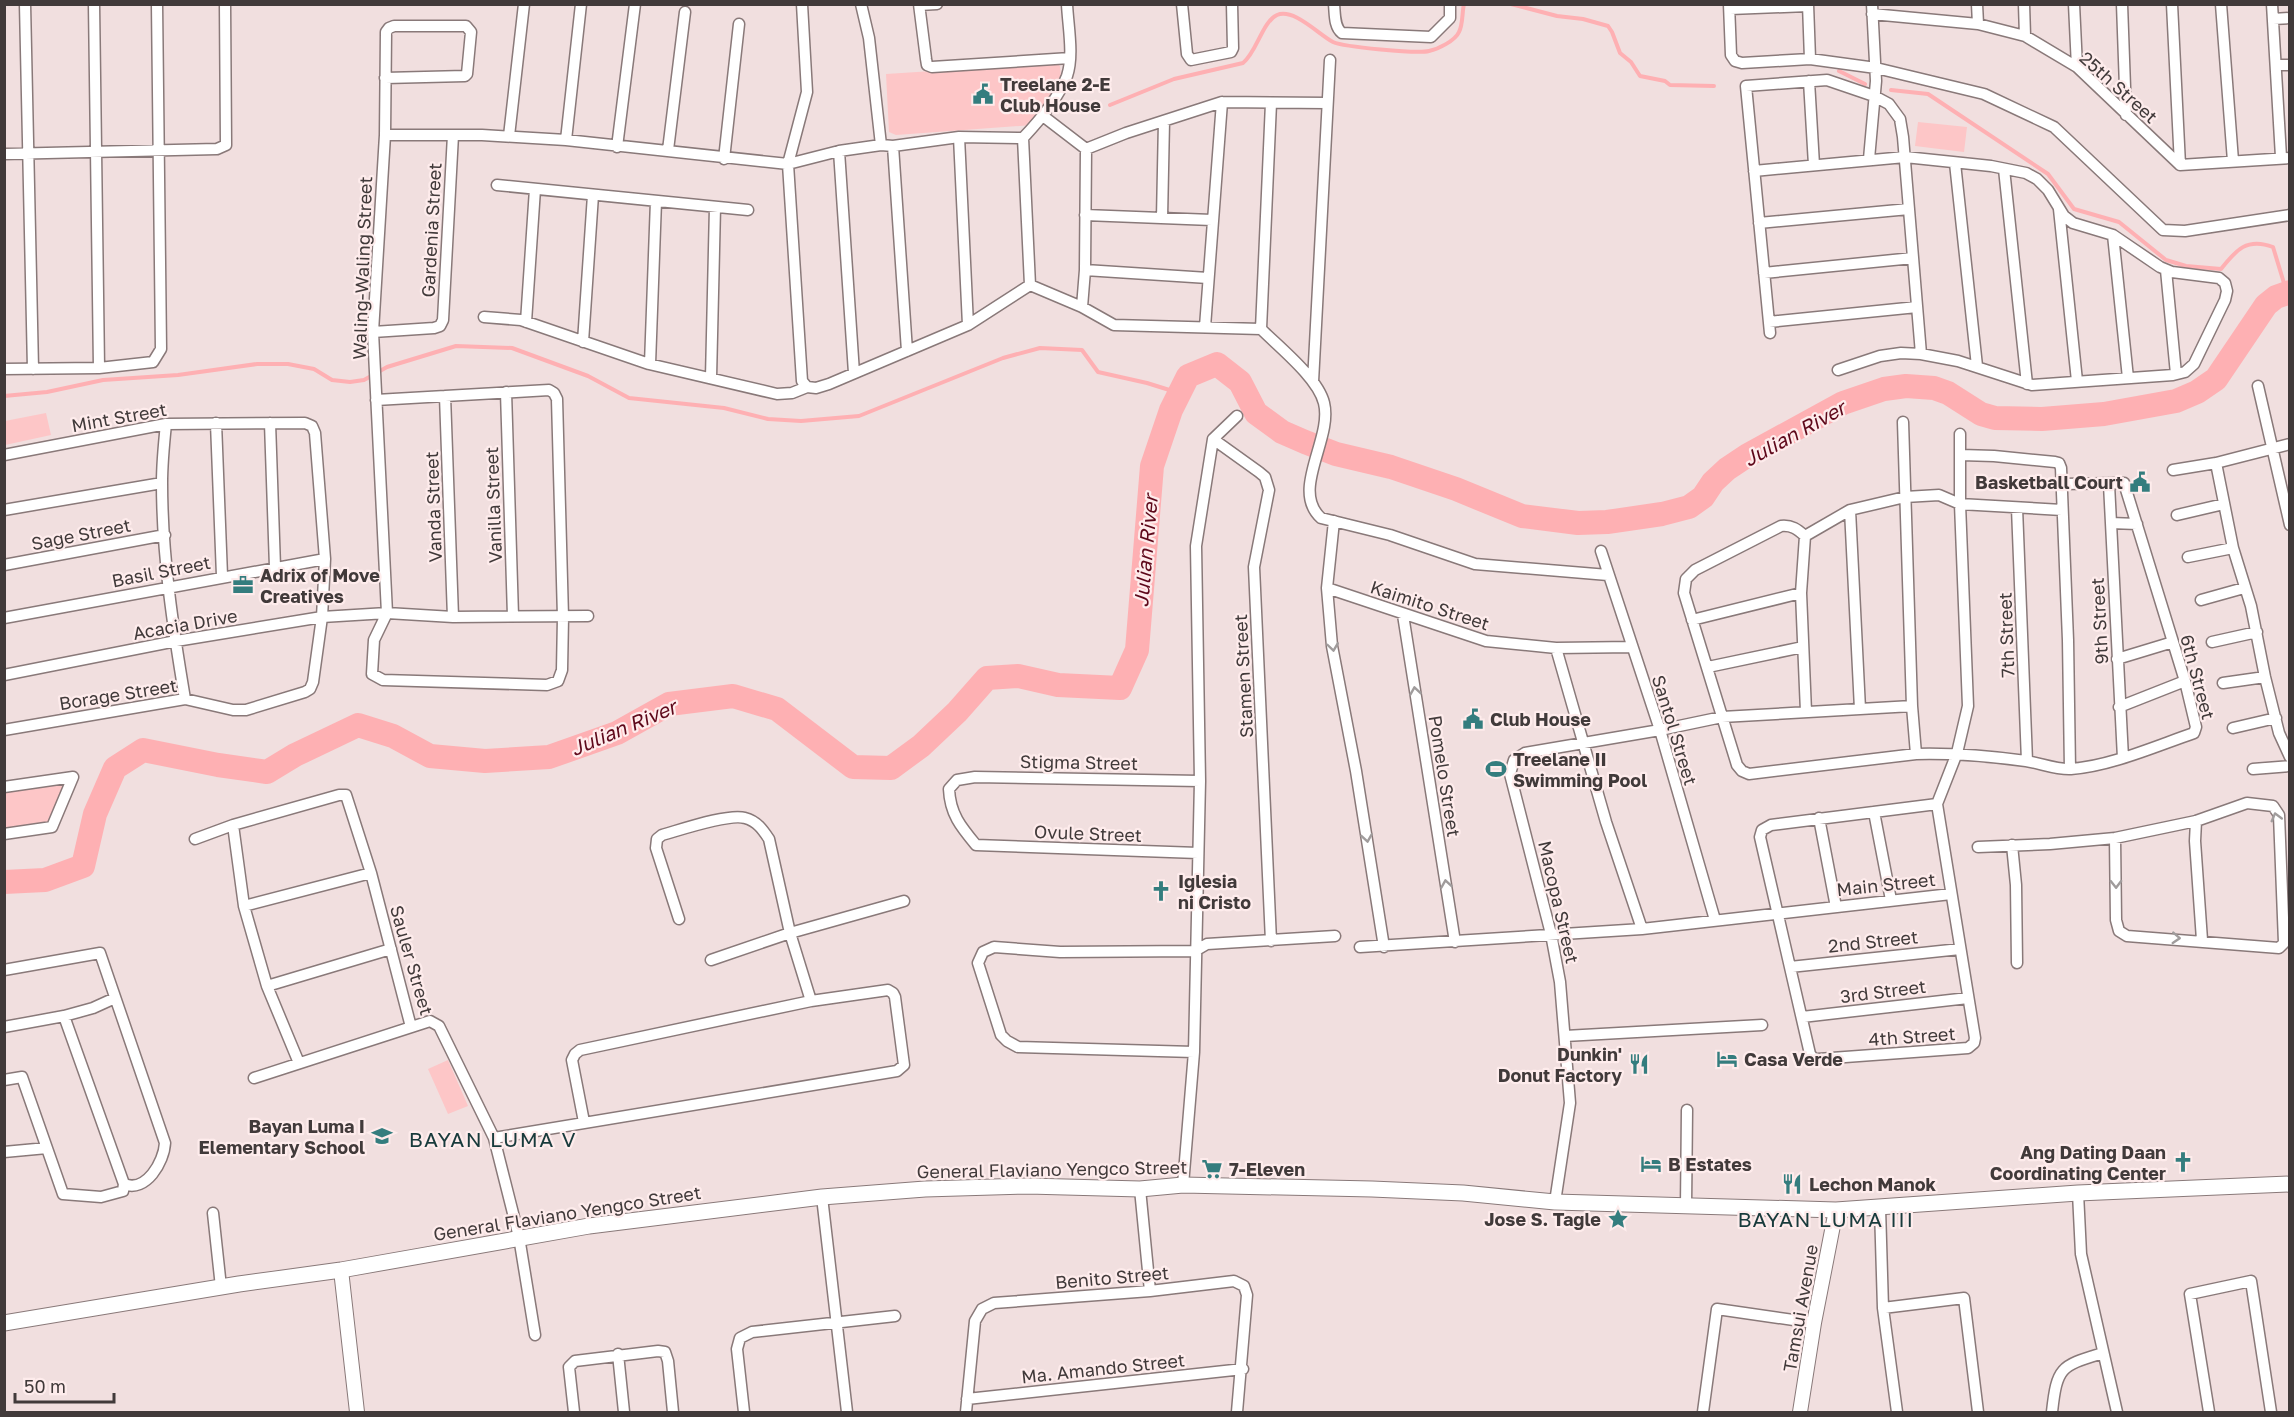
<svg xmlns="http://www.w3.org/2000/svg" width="2294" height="1417" font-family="'Golos Text',sans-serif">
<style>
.green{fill:#fdc6c7}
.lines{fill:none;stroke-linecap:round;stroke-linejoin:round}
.stream{stroke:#feb0b3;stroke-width:4}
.river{stroke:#feb0b3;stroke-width:24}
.minor-casing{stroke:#897979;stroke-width:13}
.tertiary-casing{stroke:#897979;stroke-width:16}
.secondary-casing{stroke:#897979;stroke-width:17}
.minor{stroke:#fff;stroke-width:10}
.tertiary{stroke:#fff;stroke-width:14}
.secondary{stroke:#fff;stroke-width:15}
.oneway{stroke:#a09c9c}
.labels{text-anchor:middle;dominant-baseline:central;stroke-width:4.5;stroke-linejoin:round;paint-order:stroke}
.poi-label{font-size:18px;font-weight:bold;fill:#413a3a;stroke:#feecec;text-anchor:start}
.street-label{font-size:18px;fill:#413a3a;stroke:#feecec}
.water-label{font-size:20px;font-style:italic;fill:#5e081a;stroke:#feecec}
.quarter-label{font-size:21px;letter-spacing:1.5px;fill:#193b3c;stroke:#feecec}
</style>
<rect width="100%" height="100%" fill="#f1dfdf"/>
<path class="green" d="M 1056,63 L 1060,66 L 1061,77 L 1033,125 L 896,135 L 889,132 L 886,74 Z
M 1918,122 L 1967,127 L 1964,152 L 1915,146 Z
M 46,413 L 51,435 L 5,445 L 5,421 Z
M 67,781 L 49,823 L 5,830 L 5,790 Z
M 448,1060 L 468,1106 L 448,1114 L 428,1069 Z"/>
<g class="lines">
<path class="stream" d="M 1511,4 L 1557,16 L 1583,19 L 1608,26 L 1612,32 L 1620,53 L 1631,62 L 1640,76 L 1665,81 L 1670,85 L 1714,86
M 1839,71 L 1865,84
M 1891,90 L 1928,94 L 2048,174 L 2074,209 L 2119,222 L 2166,260 L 2186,266 L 2221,269 C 2236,250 2247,237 2273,247 L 2287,293
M 1110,105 L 1174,79 L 1243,63 C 1257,52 1262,22 1277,15 C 1294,8 1318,34 1333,42 C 1344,47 1417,54 1429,51 C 1438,49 1455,41 1459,32 C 1463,25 1462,12 1464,4
M 4,396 L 47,392 L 103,380 L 178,375 L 257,364 L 288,364 L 314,369 L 332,380 L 350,382 L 364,380 L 387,367 L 456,346 L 512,348 L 588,376 L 629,398 L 724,408 L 768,419 L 801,421 L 859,416 L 1003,358 L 1040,348 L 1082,350 L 1098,372 L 1147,383 L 1179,393"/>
<path class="river" d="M 4,882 L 45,880 L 83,866 L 95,814 L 115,768 L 143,750 L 218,765 L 267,772 L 295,755 L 358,725 L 393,736 L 430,756 L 485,761 L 549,757 L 617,733 L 669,704 L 733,696 L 777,709 L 853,767 L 891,768 L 921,746 L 957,712 L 987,678 L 1018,676 L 1058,685 L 1120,688 L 1137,650 L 1152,466 L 1171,410 L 1188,376 L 1217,364 L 1240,382 L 1256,413 L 1282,432 L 1305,442 L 1336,454 L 1391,467 L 1456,489 L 1522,516 L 1578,523 L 1607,522 L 1662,514 L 1689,507 L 1703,497 L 1713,482 L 1727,469 L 1748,455 L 1843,403 L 1884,389 L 1906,386 L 1934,388 L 1948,393 L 1981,414 L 1995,418 L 2042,419 L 2104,414 L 2176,401 L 2197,392 L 2216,379 L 2266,305 L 2276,297 L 2290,292"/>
<g class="minor-casing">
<path id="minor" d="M 25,4 L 33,369
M 94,4 L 99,368
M 802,4 L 807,92 L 788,164 L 839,151 L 881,145 L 893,146 L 959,137 L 1023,138
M 861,4 L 869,38 L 881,145
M 919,4 L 926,59 L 927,65 L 932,67 L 1070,58
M 1182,4 L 1187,54 L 1191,60 L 1231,52 L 1233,48 L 1232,4
M 1334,4 C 1335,14 1334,27 1342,33 L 1431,37 L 1450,18 L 1450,4
M 1729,4 L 1731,55 L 1735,61 L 1742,63 L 1810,59
M 1808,4 L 1810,59 L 1876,68 L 1984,94 L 2054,127 L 2163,230 L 2185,231 L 2290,215
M 1977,4 L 1978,24
M 2024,4 L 2025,36
M 2074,4 L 2077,67
M 2122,4 L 2126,115
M 2172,4 L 2180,165
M 2221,4 L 2233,161
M 2272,4 L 2281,157
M 919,5 L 937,4
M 1730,9 L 1808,6
M 1872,14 L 1978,24 L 2025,36 L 2077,67 L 2180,165 L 2290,158
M 2273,19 L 2290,18
M 2276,65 L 2290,65
M 1809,81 L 1814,165
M 1327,103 L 1222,102 L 1126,133 L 1086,149 L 1085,270 L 1082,307 L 1114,325 L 1261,329 C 1279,347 1318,378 1324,403 C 1333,439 1290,490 1321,518 L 1390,535 L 1475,564 L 1608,575
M 1043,116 L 1086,149
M 385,135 L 482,135 L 566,140 L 788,164 L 802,381 L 807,387
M 509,136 L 524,4
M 959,137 L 968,325
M 566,140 L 581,4
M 893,146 L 907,351
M 617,147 L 635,4
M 668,150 L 685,12
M 839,151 L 854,373
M 4,154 L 217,149 L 226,145 L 225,4
M 724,159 L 739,24
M 1869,159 L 1876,81 L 1872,4
M 1955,163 L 1977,366
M 2004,169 L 2027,384
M 1754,171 L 1905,157 L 1991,166 L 2026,173 L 2037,179 L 2048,190 L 2064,216 L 2073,223 L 2113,235 L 2160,267 L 2172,272 L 2219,278 L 2225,283 L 2227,291 L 2225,300 L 2194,364 L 2185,372 L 2173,375 L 2032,385 L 1958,361 L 1921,354 L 1901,353 L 1880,356 L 1838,370
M 497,185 L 748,210
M 2059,209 L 2077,381
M 1085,215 L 1212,220
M 1162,218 L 1164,121
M 1759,223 L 1909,209
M 2113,235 L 2128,378
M 1085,270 L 1208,278
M 2166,270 L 2176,374
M 1764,273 L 1913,258
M 1030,285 L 1023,138 C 1040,120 1058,99 1067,76 C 1074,55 1068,26 1067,4
M 484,317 L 521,320 L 649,364 L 777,394 L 792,393 L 807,387 L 816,388 L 829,384 L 968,325 L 1030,285 L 1082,307
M 526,322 L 535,189
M 1769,322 L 1917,307
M 1205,327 L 1222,102
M 1261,329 L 1271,103
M 373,332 L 434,328 L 440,326 L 443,320 L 453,135
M 1770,333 L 1746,86 L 1827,80 L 1874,96 L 1889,104 L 1900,119 L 1903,137 L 1921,354
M 583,342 L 593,195
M 650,364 L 656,201
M 4,369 L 99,368 L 153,362 L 161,349 L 157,4
M 711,378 L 715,207
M 1313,382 L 1330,60
M 2258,386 L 2290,525
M 506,392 L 513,616
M 445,396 L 453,617
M 376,400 L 549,390 L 554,393 L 557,399 L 563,617 L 562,670 L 558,681 L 547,685 L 383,680 L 372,674 L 374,640 L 387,613 L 373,332 L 385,135 L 386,32 L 389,28 L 394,26 L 466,26 L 471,32 L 467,74 L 465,76 L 385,78
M 1903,422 L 1912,706 L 1916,754
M 216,423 L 222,576
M 270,423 L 275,567
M 166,424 C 164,443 162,464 162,483 C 162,555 173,628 185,699
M 1213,439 L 1259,472 L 1265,477 L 1269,490 L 1254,567 L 1271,941
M 4,455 L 166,424 L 305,423 L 312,426 L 315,433 L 325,559 L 322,617 L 313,682 L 310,689 L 305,692 L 246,710 L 233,710 L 185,699 L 4,730
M 1961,455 L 1994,456 L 2055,462 L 2059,463 L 2061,468 L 2068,640 L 2070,769
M 2216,463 L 2233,548 L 2251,606 L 2265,677 L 2279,733 L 2290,757
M 2173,470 L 2216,463 L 2290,444
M 2109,484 L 2123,758
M 2017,508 L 2027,761
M 4,510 L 162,483
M 1850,510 L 1860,709
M 2177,515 L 2224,504
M 1334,521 L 1327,588 L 1332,646 L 1356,771 L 1384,947
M 2111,523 L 2137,524
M 1805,536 C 1797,529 1792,525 1781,526 L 1695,570 L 1686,579 L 1684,593 L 1737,765 L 1742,771 L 1749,774 L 1916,754 C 1953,753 1989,756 2026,761 C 2040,763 2057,770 2071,769 C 2111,766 2156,746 2194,733 L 2196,727 L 2185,681 L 2124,483 L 2062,484
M 1601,551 L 1660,730 L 1715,920
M 2188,557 L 2233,548
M 4,565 L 165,535
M 1327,588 L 1486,641 L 1556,648 L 1632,647
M 2201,600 L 2244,588
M 1403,615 L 1455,942
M 4,618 L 325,559
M 1692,620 L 1801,593
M 2212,642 L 2257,632
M 1556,648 L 1606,822 L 1642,929
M 2117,659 L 2173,642
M 1708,667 L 1803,647
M 4,675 L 176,641 L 322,617 L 387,613 L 453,617 L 588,616
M 2223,683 L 2265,677
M 2119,707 L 2185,681
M 1806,712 L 1801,593 L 1805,536 L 1850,510 L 1905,497 L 1939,495 L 1960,504 L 2062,510
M 2233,728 L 2276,718
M 2253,769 L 2290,766
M 4,787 L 73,777
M 1937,804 L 1771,825 L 1762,830 L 1760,837 L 1810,1054 L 1813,1058 L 1818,1059 L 1968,1048 L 1974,1043 L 1975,1038 L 1937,804 L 1957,753 L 1968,706 L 1960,504 L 1960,434
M 1874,812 L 1891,900
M 1819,818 L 1836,907
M 2196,821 L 2195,841 L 2202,940
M 4,834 L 52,827 L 73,777
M 195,839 L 233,825
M 2012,845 L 2016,885 L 2017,963
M 1978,847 L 2050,844 L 2115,838 L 2196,821 L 2247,803 L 2273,806 L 2279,815 L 2284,943 L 2279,948 L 2127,936 L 2119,931 L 2116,920 L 2115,838
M 1198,853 L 976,845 C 961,827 950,814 949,789 L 957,780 L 975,777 L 1200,781
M 244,906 L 371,873
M 679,919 L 656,848 L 657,839 L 662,835 C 680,830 729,813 745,818 C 757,821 763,830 769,839 L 790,933 L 711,960
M 1360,947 L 1642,929 L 1951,894
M 1195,951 L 1207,944 L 1335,936
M 1790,967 L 1960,949
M 4,970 L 100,953 L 165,1143 C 164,1162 146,1193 124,1184 L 64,1016 L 4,1027
M 267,986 L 391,949
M 811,1001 L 790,933 L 904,901
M 64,1016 L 93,1008 L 115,998
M 1802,1017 L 1968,998
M 1565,1036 L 1762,1025
M 1194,1052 L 1018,1047 L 1007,1041 L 1001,1035 L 978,963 L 983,952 L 994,947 L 1060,952 L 1195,951
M 299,1063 L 267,986 L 244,906 L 233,825 L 339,795 L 346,795 L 371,873 L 411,1027
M 254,1078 L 430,1021 L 439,1026 L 494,1138 L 519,1237 L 535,1335
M 4,1080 L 22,1077 L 63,1194 L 101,1197 L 123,1191 L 124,1184
M 494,1138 L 897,1071 L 904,1065 L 895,997 L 893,993 L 888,990 L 811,1001 L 580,1050 L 575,1054 L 572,1060 L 584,1122
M 4,1152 L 47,1148
M 1183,1185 L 1194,1052 L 1200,781 L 1196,546 L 1213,439 L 1237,416
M 1140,1189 L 1150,1291
M 2078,1193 L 2081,1254 L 2117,1412
M 822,1197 L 847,1412
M 1555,1202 L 1570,1103 L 1560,982 L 1551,934 L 1510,774 L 1514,760 L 1525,753 L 1660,730 L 1722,717 L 1912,706
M 1686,1206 L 1687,1110
M 1880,1208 L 1883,1308 L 1897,1412
M 213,1213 L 221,1287
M 1883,1308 L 1964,1298 L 1978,1412
M 618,1354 L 624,1412
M 967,1399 L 1243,1369
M 574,1412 L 569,1367 L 575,1361 L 658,1351 L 665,1352 L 668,1361 L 673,1412
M 744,1412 L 737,1349 L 740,1338 L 752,1332 L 895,1316
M 966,1412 L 975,1321 L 982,1309 L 994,1303 L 1150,1291 L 1234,1281 L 1244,1286 L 1247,1295 L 1237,1412
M 1703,1412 L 1717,1309 L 1814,1323
M 2052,1412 C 2057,1366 2061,1366 2103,1353
M 2209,1412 L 2190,1294 L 2251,1281 L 2271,1412"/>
</g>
<g class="tertiary-casing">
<path id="tertiary" d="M 341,1270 L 357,1412
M 1800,1412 L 1814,1323 L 1836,1210"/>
</g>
<g class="secondary-casing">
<path id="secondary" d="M 4,1323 L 239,1284 L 341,1270 L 589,1226 L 822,1197 L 925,1189 L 1028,1186 L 1140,1189 L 1183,1185 L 1372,1189 L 1463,1193 L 1555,1202 L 1836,1210 L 2078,1193 L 2290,1184"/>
</g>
<use href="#minor" class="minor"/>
<use href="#tertiary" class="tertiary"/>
<use href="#secondary" class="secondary"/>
</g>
<defs><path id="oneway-chevron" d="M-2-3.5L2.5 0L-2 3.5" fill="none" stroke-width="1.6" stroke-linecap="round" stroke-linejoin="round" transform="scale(1.5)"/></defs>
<g class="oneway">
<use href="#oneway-chevron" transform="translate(1333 647) rotate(82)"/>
<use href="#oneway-chevron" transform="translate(1415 691) rotate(-99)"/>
<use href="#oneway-chevron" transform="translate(2276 817) rotate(-105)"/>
<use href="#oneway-chevron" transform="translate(1367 838) rotate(81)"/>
<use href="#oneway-chevron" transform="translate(1446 884) rotate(-99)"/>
<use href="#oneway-chevron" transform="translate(2116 884) rotate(89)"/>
<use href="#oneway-chevron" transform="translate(2176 938) rotate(3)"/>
</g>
<defs>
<g id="civic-bare" transform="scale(1.62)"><path d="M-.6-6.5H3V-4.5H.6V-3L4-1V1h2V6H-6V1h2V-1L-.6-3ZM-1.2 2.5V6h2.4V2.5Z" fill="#347d7e" stroke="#feecec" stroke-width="2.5" paint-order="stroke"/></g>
<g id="office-bare" transform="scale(1.62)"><path d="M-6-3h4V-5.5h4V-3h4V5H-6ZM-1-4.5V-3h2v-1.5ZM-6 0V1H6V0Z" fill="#347d7e" stroke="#feecec" stroke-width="2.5" paint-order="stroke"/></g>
<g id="stadium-bare" transform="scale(1.62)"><path d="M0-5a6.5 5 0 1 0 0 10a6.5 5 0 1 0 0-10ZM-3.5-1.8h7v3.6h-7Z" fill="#347d7e" stroke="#feecec" stroke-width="2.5" paint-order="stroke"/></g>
<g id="church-bare" transform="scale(1.62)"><path d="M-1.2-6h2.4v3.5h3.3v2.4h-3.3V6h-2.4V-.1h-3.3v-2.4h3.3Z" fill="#347d7e" stroke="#feecec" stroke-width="2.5" paint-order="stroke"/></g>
<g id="hotel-bare" transform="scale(1.62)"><path d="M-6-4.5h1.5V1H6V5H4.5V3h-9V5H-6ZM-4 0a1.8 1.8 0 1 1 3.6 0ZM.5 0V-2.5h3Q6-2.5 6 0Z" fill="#347d7e" stroke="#feecec" stroke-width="2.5" paint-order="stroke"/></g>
<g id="restaurant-bare" transform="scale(1.62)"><path d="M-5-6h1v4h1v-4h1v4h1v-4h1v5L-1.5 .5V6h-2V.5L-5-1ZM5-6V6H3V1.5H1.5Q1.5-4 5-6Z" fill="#347d7e" stroke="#feecec" stroke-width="2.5" paint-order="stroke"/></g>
<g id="school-bare" transform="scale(1.62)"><path d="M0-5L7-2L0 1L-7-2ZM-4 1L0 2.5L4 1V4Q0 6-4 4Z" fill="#347d7e" stroke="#feecec" stroke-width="2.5" paint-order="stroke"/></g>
<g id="supermarket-bare" transform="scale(1.62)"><path d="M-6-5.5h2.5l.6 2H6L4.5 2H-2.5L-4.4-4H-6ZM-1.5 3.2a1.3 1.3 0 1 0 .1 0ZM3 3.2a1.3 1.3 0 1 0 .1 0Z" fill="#347d7e" stroke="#feecec" stroke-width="2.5" paint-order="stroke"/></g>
<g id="sight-bare" transform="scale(1.62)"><path d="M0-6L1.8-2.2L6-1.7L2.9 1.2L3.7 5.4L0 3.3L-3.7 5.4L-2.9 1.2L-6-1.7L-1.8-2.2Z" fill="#347d7e" stroke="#feecec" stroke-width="2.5" paint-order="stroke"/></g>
</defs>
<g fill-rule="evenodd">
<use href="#civic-bare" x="983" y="94"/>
<use href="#civic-bare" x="2140" y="482"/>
<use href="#office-bare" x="243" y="585"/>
<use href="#civic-bare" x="1473" y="719"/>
<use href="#stadium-bare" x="1496" y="769"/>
<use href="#church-bare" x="1161" y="891"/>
<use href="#hotel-bare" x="1727" y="1059"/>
<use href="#restaurant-bare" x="1639" y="1064"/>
<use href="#school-bare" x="382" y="1136"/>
<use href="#church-bare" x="2183" y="1162"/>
<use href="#hotel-bare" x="1651" y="1164"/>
<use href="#supermarket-bare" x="1212" y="1169"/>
<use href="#restaurant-bare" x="1792" y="1184"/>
<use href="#sight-bare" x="1618" y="1219"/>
</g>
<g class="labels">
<g class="poi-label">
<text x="1000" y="84">Treelane 2-E<tspan x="1000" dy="21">Club House</tspan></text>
<text x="2123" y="482" text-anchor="end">Basketball Court</text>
<text x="260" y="575">Adrix of Move<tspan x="260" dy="21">Creatives</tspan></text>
<text x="1490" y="719">Club House</text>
<text x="1513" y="759">Treelane II<tspan x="1513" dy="21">Swimming Pool</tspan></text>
<text x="1178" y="881">Iglesia<tspan x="1178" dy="21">ni Cristo</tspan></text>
<text x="1622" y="1054" text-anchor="end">Dunkin'<tspan x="1622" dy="21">Donut Factory</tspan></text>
<text x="1744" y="1059">Casa Verde</text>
<text x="365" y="1126" text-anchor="end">Bayan Luma I<tspan x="365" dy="21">Elementary School</tspan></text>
<text x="2166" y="1152" text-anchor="end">Ang Dating Daan<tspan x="2166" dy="21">Coordinating Center</tspan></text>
<text x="1668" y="1164">B Estates</text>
<text x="1229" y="1169">7-Eleven</text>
<text x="1809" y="1184">Lechon Manok</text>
<text x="1601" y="1219" text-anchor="end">Jose S. Tagle</text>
</g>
<g class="street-label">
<text transform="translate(2119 87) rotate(42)">25th Street</text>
<text transform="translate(431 230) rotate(-87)">Gardenia Street</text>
<text transform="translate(362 268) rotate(-88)">Waling-Waling Street</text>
<text transform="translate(119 417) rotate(-10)">Mint Street</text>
<text transform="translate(493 505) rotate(-92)">Vanilla Street</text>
<text transform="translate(433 507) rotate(-92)">Vanda Street</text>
<text transform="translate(81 534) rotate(-11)">Sage Street</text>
<text transform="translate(161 571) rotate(-11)">Basil Street</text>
<text transform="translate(1430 605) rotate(18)">Kaimito Street</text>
<text transform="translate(2099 621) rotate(-93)">9th Street</text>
<text transform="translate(185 624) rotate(-10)">Acacia Drive</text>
<text transform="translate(2006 635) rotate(-92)">7th Street</text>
<text transform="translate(1243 676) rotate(-93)">Stamen Street</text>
<text transform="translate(2198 677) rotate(75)">6th Street</text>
<text transform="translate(118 694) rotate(-9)">Borage Street</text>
<text transform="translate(1675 730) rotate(73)">Santol Street</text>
<text transform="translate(1079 762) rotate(1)">Stigma Street</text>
<text transform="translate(1445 776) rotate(81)">Pomelo Street</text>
<text transform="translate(1088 833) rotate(2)">Ovule Street</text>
<text transform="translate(1886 884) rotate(-6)">Main Street</text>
<text transform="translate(1559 902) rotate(77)">Macopa Street</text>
<text transform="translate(1873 941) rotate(-6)">2nd Street</text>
<text transform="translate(412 960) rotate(74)">Sauler Street</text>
<text transform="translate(1883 991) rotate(-7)">3rd Street</text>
<text transform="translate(1912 1036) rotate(-4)">4th Street</text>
<text transform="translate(1052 1169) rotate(-1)">General Flaviano Yengco Street</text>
<text transform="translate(567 1213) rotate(-9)">General Flaviano Yengco Street</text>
<text transform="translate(1112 1277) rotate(-5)">Benito Street</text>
<text transform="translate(1800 1308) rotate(-80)">Tamsui Avenue</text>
<text transform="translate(1103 1368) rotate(-6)">Ma. Amando Street</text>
</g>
<g class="water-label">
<text transform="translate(1794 433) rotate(-29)">Julian River</text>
<text transform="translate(1145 551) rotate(-85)">Julian River</text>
<text transform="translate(623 727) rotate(-23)">Julian River</text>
</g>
<g class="quarter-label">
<text x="493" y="1139">BAYAN LUMA V</text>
<text x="1826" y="1219">BAYAN LUMA III</text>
</g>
</g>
<rect width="2294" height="1417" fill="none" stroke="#413a3a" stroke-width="12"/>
<path d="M15 1393v9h99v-9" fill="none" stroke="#413a3a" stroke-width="3"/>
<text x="24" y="1393" font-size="18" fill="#413a3a" stroke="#feecec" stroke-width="4.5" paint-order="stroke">50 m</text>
</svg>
